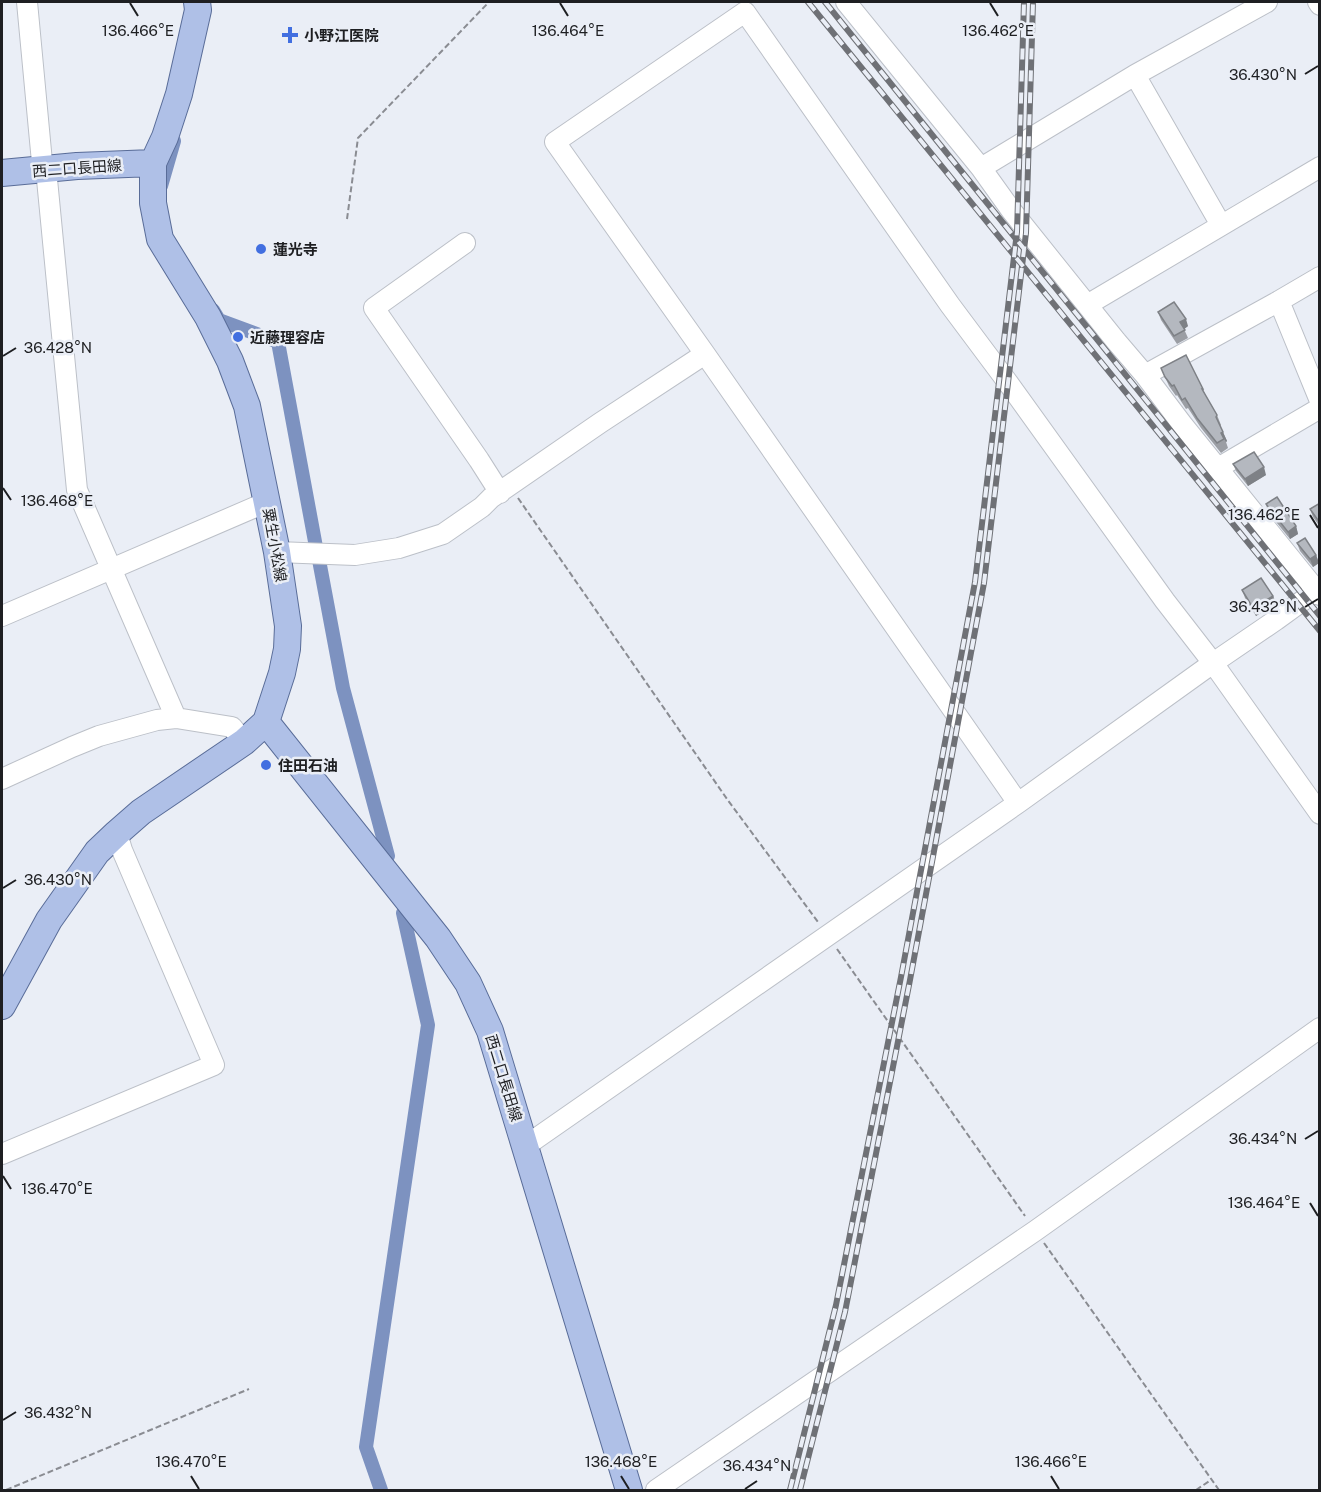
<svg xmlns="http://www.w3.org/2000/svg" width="1321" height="1492" font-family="'Public Sans','Noto Sans JP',sans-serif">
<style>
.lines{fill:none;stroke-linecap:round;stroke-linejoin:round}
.canal{stroke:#7d92c0;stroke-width:14}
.minor-casing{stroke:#bcc0c8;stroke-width:22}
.major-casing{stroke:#596c98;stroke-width:28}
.path{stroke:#8a8c92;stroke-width:2;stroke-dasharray:6 3;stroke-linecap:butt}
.minor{stroke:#fff;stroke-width:20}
.major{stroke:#afc0e7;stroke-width:26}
.rail-casing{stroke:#6f7176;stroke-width:6}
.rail{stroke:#eaeef6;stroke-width:4;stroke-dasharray:11;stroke-linecap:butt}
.wall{fill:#9b9ea4}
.shaded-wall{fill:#7e8186}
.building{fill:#b4b8bf;stroke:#7e8186;stroke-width:1.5}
.ticks{fill:none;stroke:#1e1f22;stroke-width:2}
.poi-dot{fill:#426fe0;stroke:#eaeef6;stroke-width:2}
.labels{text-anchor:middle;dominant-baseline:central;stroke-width:5;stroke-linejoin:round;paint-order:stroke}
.poi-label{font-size:15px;font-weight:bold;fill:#1e1f22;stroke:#eaeef6;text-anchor:start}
.street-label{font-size:15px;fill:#1e1f22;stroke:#eaeef6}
.ticks-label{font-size:15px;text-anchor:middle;fill:#1e1f22;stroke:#eaeef6;stroke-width:5;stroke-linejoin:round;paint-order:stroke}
</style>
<rect width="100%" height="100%" fill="#eaeef6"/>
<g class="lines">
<path class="canal" d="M 161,186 L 174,141
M 213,310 L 219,320 L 278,342 L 316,547
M 319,560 L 343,688 L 388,856
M 381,1490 L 366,1447 L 428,1025 L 403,913"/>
<g class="minor-casing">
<path id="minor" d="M 27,2 L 42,162 L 46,169 L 77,490 L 176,718
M 846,2 L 981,168 L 1011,210 L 1116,341 L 1145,375 L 1182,424 L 1320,595
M 1318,2 L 1320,5
M 1135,75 L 1221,225
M 981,168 L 1135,75 L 1267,2
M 465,243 L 374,308 L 479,460 L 500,493
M 1279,301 L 1320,401
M 1087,305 L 1320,167
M 1145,375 L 1279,301 L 1320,277
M 1218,468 L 1320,408
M 277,552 L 355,555 L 399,548 L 443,534 L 482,507 L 491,498 L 600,423 L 705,354
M 2,616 L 267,502
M 2,779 L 72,747 L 99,736 L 157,720 L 176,718 L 232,727 L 244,742
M 1018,803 L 705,354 L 555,142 L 745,12 L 950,305 L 1006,380 L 1165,601 L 1213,663 L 1320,814
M 524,1147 L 1018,803 L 1213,663 L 1276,620 L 1320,588
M 2,1154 L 214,1065 L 122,850 L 117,833
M 656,1490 L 1035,1231 L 1320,1028"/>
</g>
<g class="major-casing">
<path id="major" d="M 2,173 L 77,166 L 153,163
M 266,722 L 438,938 L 468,983 L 490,1031 L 629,1490
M 2,1006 L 49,920 L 97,852 L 117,833 L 141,812 L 244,742 L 266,722 L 282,673 L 287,649 L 288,626 L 277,552 L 247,406 L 230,361 L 208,317 L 160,239 L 153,203 L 153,163 L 165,137 L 179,94 L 198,10 L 197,2"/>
</g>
<path class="path" d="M 347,219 L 358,138 L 489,2
M 518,498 L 727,799 L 818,922
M 837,949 L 1025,1216
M 1044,1243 L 1219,1490
M 6,1490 L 249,1389
M 1196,1490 L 1211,1480"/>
<use href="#minor" class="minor"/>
<use href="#major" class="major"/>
<g class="rail-casing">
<path id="rail" d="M 808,2 L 1320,631
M 825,2 L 1320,616
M 790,1490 L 836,1305 L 901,977 L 975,582 L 1017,232 L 1024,2
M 800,1490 L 845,1312 L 910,980 L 984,583 L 1026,233 L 1033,2"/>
</g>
<use href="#rail" class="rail"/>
</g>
<path class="wall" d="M 1158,312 L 1188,326 L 1184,329 L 1188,338 L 1177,344 L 1161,320 Z
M 1161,368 L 1203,389 L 1206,396 L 1217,415 L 1221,425 L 1220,426 L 1227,441 L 1226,442 L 1228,448 L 1221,453 L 1201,428 L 1188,408 L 1186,409 L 1177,395 L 1176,396 L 1169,386 Z
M 1233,464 L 1266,475 L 1248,486 L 1236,471 Z
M 1320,503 L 1320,527 L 1313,517 L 1310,509 Z
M 1266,504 L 1296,526 L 1298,534 L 1290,539 L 1268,512 Z
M 1297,543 L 1316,555 L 1319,563 L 1313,567 L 1300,551 Z
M 1242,590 L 1273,596 L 1276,603 L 1256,616 L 1245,598 Z"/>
<path class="shaded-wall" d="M 1186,319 L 1188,326 L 1183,330 L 1180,322 Z
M 1223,432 L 1227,441 L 1226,442 L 1221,433 Z
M 1264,467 L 1266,475 L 1248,486 L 1245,479 Z
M 1296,526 L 1298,534 L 1290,539 L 1288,532 Z
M 1316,555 L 1319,563 L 1313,567 L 1310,559 Z
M 1273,596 L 1276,603 L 1256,616 L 1253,608 Z"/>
<path class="building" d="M 1174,302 L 1186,319 L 1180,322 L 1185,330 L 1174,336 L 1158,312 Z
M 1186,355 L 1203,389 L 1202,389 L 1217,415 L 1216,417 L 1223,432 L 1221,433 L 1224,439 L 1217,443 L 1197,418 L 1185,398 L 1182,400 L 1174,385 L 1172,386 L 1165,377 L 1161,368 Z
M 1254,452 L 1264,467 L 1245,479 L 1233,464 Z
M 1277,497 L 1296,526 L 1288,532 L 1266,504 Z
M 1320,503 L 1320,523 L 1310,509 Z
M 1305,538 L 1316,555 L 1310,559 L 1297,543 Z
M 1261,578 L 1273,596 L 1253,608 L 1242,590 Z"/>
<path class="ticks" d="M 130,3 L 138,16M 560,3 L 568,16M 990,3 L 998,16M 1305,74 L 1318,66M 3,356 L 16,348M 3,488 L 11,500M 1310,515 L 1318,528M 1305,607 L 1318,599M 3,888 L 16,880M 1305,1139 L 1318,1131M 3,1176 L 11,1189M 1310,1203 L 1318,1216M 3,1420 L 16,1412M 191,1476 L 199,1489M 621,1476 L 629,1489M 1051,1476 L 1059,1489M 745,1489 L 757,1481"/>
<g class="poi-dot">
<path d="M287 26h6v6h6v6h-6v6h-6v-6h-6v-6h6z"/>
<circle cx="261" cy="249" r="6"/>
<circle cx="238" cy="337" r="6"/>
<circle cx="266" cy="765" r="6"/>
</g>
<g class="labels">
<g class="poi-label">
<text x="304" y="35">小野江医院</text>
<text x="273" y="249">蓮光寺</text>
<text x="250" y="337">近藤理容店</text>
<text x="278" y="765">住田石油</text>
</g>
<g class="street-label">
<text transform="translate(77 168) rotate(-4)">西二口長田線</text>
<text transform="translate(275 545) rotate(80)">粟生小松線</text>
<text transform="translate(504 1078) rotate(73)">西二口長田線</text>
</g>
</g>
<g class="ticks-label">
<text x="138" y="36">136.466°E</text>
<text x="568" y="36">136.464°E</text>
<text x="998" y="36">136.462°E</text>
<text x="1263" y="80">36.430°N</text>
<text x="58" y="353">36.428°N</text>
<text x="57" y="506">136.468°E</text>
<text x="1264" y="520">136.462°E</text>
<text x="1263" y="612">36.432°N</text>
<text x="58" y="885">36.430°N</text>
<text x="1263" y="1144">36.434°N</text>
<text x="57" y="1194">136.470°E</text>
<text x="1264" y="1208">136.464°E</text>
<text x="58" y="1418">36.432°N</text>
<text x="191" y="1467">136.470°E</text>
<text x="621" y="1467">136.468°E</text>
<text x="1051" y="1467">136.466°E</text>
<text x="757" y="1471">36.434°N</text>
</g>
<rect width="1321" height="1492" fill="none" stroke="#1e1f22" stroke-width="6"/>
</svg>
